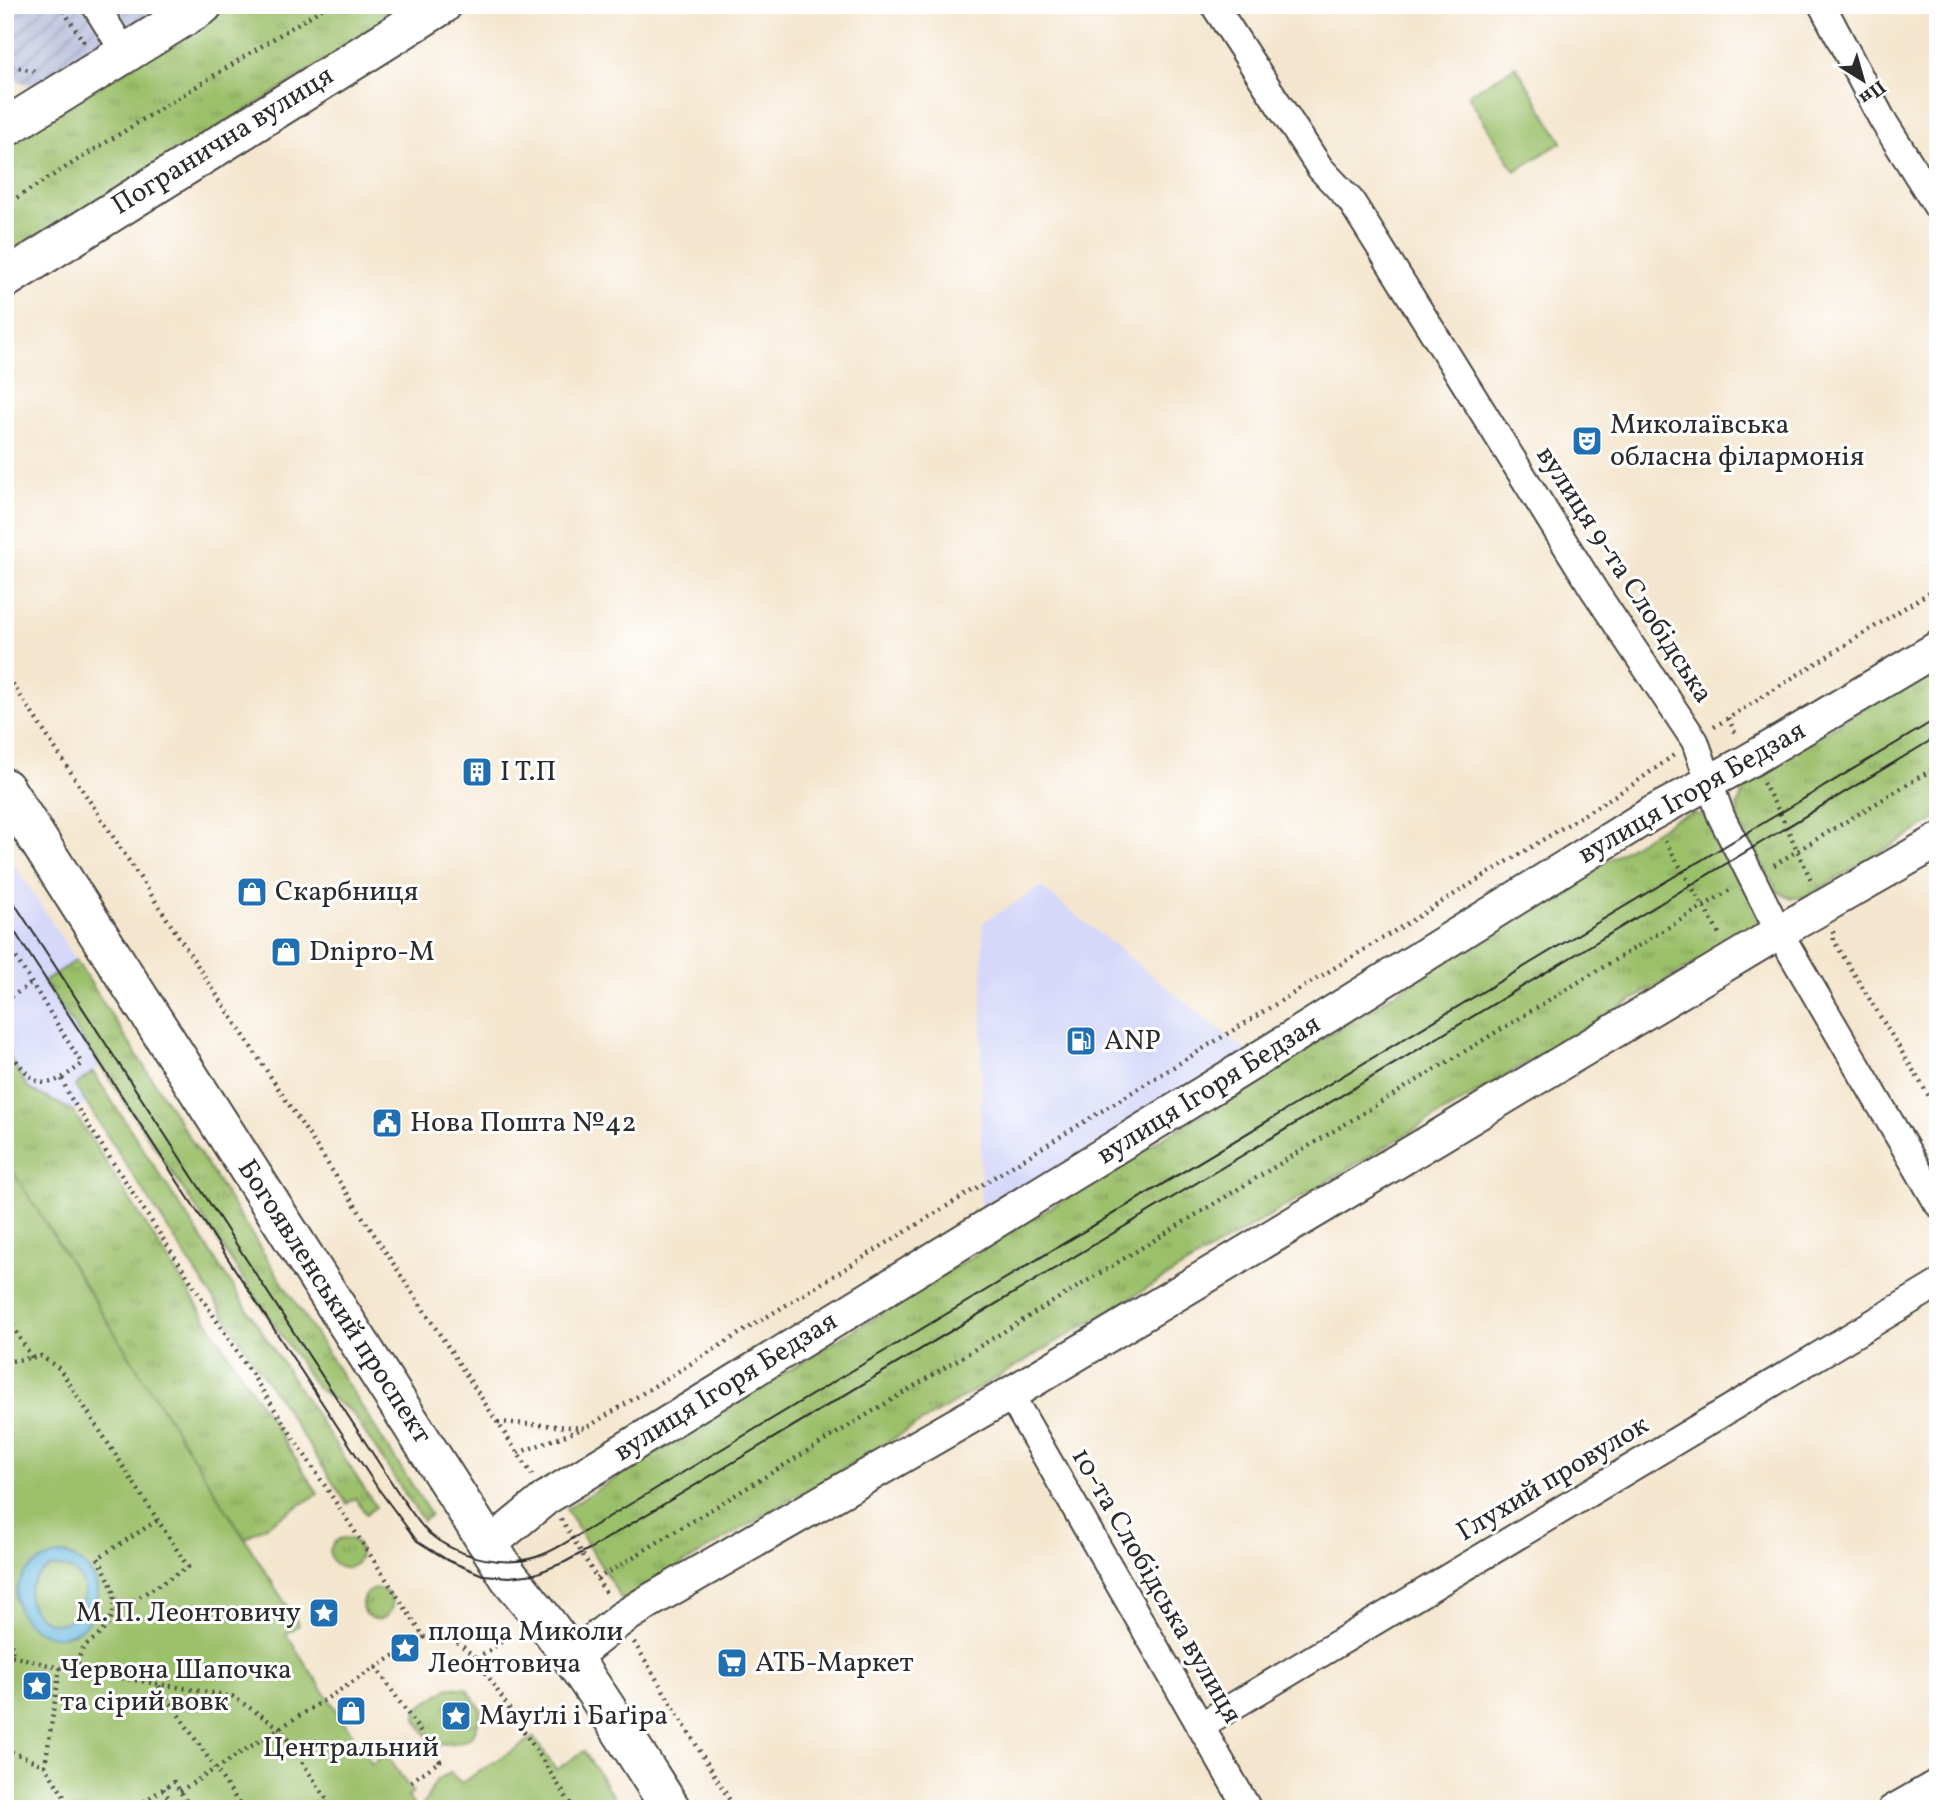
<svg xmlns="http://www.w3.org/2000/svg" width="1943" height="1814" font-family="Vollkorn,serif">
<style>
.built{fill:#d5d8f9}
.industrial{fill:url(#industrial-furrows)}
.grass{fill:url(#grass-tufts);stroke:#63764b;stroke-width:2}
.park{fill:#9bc06b;stroke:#63764b;stroke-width:2}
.water{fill:#65b8e0;stroke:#487286;stroke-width:2;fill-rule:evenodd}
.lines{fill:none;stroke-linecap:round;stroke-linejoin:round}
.minor-casing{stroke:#494743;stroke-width:30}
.tertiary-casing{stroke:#494743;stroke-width:37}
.secondary-casing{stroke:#494743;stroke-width:42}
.path{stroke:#494743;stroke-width:4.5;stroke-dasharray:2 5;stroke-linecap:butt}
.minor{stroke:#fff;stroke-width:26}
.tertiary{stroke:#fff;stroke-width:33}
.secondary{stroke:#fff;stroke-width:38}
.tram{stroke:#2b2b2b;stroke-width:2}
.labels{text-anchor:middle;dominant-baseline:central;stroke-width:6;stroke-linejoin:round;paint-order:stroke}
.street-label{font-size:28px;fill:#2b2b2b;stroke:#fff}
.poi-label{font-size:28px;fill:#2b2b2b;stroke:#fff;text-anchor:start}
</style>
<defs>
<pattern id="industrial-furrows" width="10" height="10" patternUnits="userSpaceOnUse" patternTransform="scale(1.75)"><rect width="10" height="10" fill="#bdc3de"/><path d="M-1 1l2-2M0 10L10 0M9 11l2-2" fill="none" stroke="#9a9fb4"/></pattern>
<pattern id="grass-tufts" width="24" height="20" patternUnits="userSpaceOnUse" patternTransform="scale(1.75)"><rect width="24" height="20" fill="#9bc06b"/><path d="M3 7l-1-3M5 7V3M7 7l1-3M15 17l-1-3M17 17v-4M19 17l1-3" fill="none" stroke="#7f9c58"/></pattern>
</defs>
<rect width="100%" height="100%" fill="#fff"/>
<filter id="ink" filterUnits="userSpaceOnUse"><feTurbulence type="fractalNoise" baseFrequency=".0143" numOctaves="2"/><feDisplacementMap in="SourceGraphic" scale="14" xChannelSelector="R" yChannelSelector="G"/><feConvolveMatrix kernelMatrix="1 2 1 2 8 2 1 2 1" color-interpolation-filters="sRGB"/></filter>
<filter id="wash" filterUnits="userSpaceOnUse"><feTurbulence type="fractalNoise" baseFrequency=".00686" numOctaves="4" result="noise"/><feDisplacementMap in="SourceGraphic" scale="28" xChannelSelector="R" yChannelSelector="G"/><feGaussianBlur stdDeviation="1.57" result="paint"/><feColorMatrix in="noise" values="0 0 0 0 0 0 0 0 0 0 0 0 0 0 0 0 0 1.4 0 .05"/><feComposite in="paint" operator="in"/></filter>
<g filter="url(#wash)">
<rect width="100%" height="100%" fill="#f4e6ce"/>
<path class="built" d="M 5,850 L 76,960 L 44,982 L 100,1067 L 75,1086 L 87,1105 L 73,1111 L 29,1089 L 5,1051 Z
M 1041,887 L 1248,1052 L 980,1215 L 983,922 Z"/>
<path class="industrial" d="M 5,5 L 175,5 L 89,57 L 30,85 L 5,76 Z"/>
<path class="grass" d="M 232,5 L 415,5 L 5,261 L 5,144 Z
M 1938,663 L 1938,818 L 1806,897 L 1792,898 L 1778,892 L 1739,824 L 1737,806 L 1746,788 L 1757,773 Z
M 1693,813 L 1718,821 L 1762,917 L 1749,931 L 622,1600 L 566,1509 L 1675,819 Z
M 76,960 L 431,1515 L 423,1521 L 352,1413 L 316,1387 L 44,982 Z
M 5,1051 L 29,1089 L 73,1111 L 318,1494 L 244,1539 L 5,1159 Z
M 93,1072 L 376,1507 L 366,1514 L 355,1498 L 347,1504 L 75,1086 Z
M330 1553a15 15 0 1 1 30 0a15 15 0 1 1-30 0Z
M362 1604a15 15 0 1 1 30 0a15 15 0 1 1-30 0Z
M 449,1687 L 467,1689 L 481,1709 C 476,1745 465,1742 433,1745 L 416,1719 L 417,1709 Z"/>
<path class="park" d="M 1516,66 L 1562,142 L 1515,171 L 1468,95 Z
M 5,1159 L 299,1625 L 286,1634 L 372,1764 L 386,1754 L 413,1793 L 408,1797 L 416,1809 L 5,1809 Z
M 534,1737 L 556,1770 L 584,1751 L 621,1809 L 421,1809 L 437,1779 L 451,1773 L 461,1783 Z"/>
<path class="water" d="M 66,1554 C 129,1582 86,1653 42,1633 C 31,1628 23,1621 19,1611 C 7,1579 36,1557 66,1554 ZM 52,1567 C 115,1567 73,1652 37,1614 C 20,1596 32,1575 52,1567 Z"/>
</g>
<g filter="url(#ink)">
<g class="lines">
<g class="minor-casing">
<path id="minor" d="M 95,5 L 125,53
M 1214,5 L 1320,168 L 1351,201 L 1594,590 L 1695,741 L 1721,816 L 1779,932 L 1938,1204
M 1822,5 L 1882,119 L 1938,208
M 1010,1394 L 1248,1809
M 1200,1726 L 1938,1284
M 1891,1809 L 1938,1782"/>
</g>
<g class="tertiary-casing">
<path id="tertiary" d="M 489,1545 L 546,1498 L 1231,1076 L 1649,815 L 1750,760 L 1938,648
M 573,1657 L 621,1619 L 648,1602 L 1010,1394 L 1779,932 L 1938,841"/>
</g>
<g class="secondary-casing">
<path id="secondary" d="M 5,128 L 203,5
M 5,279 L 442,5
M 5,788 L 509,1577 C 571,1649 620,1729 671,1809"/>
</g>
<path class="path" d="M 60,5 L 83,41 L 81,43
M 5,65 L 35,71
M 5,205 L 328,5
M 5,672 L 532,1475
M 1728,718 L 1737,736
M 1714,727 L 1938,587
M 1763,783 L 1780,813 L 1812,882
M 1665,841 L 1721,937
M 1774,865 L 1938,766
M 1833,931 L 1834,941 L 1938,1111
M 5,940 L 82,1064 C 39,1097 35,1084 5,1046
M 5,1001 L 32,983
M 62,1079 L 70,1097 L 424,1637 L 454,1639 L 477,1659 L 574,1809
M 5,1314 L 32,1358
M 5,1362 L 41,1356 L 60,1369 L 188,1567 L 113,1613
M 498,1422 L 586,1428 L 1632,785 L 1674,755
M 518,1453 L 582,1429
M 561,1519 L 607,1595
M 597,1579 L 1730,890
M 5,1602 L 13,1657
M 634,1642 L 735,1809
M 5,1654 L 60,1668 L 232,1696 L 280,1728 L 333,1809
M 477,1659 L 508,1637
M 376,1667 L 440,1761 L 407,1784
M 76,1670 C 78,1664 79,1654 83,1649 C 86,1643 95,1639 100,1634 C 125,1607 113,1586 98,1558 L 158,1520
M 159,1686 L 243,1809
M 5,1749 L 45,1766 L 72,1809
M 45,1766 L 60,1668
M 163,1789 L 175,1809
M 180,1791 L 424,1637
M 132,1809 L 174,1782 L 187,1802 L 176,1809
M 307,1809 L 327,1801"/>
<use href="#minor" class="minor"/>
<use href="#tertiary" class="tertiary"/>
<use href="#secondary" class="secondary"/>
<path class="tram" d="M 5,889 L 386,1474 C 397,1490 417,1524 431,1535 C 460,1558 509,1570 544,1554 C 557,1549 570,1540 582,1533 L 1938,718
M 5,917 L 377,1487 L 417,1541 L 449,1561 L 483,1575 L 509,1577 L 535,1574 L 565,1562 L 591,1548 L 1938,736"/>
</g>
</g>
<defs>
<g id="theatre-square" transform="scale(1.575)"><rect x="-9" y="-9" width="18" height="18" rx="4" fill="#1f6fb2" stroke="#fff"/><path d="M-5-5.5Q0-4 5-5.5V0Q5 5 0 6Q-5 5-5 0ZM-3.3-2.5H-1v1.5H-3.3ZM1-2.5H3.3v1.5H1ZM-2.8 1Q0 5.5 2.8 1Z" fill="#fff"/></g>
<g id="building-square" transform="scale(1.575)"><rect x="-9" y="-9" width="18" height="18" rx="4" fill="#1f6fb2" stroke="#fff"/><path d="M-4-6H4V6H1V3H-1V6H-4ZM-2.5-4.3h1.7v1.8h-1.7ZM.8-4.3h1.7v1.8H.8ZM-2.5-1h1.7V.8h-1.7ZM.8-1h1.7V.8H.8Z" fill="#fff"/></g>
<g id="shop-square" transform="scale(1.575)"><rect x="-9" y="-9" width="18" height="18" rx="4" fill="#1f6fb2" stroke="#fff"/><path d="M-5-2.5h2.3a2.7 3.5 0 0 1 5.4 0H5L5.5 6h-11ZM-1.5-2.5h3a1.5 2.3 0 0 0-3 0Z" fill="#fff"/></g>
<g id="fuel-square" transform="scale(1.575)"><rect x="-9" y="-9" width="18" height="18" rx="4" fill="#1f6fb2" stroke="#fff"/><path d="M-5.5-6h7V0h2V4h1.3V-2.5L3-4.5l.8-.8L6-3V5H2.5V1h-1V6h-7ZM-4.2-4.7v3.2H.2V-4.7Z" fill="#fff"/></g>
<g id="civic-square" transform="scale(1.575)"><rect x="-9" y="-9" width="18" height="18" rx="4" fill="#1f6fb2" stroke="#fff"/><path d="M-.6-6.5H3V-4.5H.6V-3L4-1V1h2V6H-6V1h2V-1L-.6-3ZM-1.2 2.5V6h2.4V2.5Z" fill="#fff"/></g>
<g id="sight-square" transform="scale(1.575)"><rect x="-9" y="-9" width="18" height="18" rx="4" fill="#1f6fb2" stroke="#fff"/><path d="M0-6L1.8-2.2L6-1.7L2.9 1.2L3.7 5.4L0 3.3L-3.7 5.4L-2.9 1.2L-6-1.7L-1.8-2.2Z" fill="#fff"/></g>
<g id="supermarket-square" transform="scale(1.575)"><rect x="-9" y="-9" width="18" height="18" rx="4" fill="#1f6fb2" stroke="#fff"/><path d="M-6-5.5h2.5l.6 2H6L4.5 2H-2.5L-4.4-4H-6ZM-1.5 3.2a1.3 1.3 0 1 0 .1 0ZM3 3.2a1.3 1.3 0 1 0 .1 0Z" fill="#fff"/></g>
</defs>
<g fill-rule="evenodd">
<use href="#theatre-square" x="1587" y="441"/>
<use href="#building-square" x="477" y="772"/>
<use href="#shop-square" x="252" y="892"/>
<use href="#shop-square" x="286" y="952"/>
<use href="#fuel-square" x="1081" y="1041"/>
<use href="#civic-square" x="387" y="1123"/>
<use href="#sight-square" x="324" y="1613"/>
<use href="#sight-square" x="405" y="1648"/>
<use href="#supermarket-square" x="732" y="1663"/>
<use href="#sight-square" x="37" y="1686"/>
<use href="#shop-square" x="351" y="1711"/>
<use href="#sight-square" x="456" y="1716"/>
</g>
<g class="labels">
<g class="street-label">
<text transform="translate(223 141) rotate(-32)">Погранична вулиця</text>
<text transform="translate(1624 575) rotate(57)">вулиця 9-та Слобідська</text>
<text transform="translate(1692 793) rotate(-30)">вулиця Ігоря Бедзая</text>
<text transform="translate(1209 1090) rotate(-32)">вулиця Ігоря Бедзая</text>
<text transform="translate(334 1302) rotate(57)">Богоявленський проспект</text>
<text transform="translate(726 1387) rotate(-32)">вулиця Ігоря Бедзая</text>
<text transform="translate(1553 1479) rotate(-31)">Глухий провулок</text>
<text transform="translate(1156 1586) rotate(60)">10-та Слобідська вулиця</text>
</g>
<g class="poi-label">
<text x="1610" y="425">Миколаївська<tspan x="1610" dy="32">обласна філармонія</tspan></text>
<text x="500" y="772">І Т.П</text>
<text x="275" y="892">Скарбниця</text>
<text x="309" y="952">Dnipro-M</text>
<text x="1104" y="1041">ANP</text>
<text x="410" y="1123">Нова Пошта №42</text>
<text x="301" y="1613" text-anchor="end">М. П. Леонтовичу</text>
<text x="428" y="1632">площа Миколи<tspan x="428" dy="32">Леонтовича</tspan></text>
<text x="755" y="1663">АТБ-Маркет</text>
<text x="60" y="1670">Червона Шапочка<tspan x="60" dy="32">та сірий вовк</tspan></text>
<text x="479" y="1716">Мауґлі і Баґіра</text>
<text x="351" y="1748" text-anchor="middle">Центральний</text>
</g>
</g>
<rect width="1943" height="1814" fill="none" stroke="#fff" stroke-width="28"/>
<g transform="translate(1863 80) rotate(143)" stroke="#ffffff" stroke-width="5" paint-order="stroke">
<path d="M0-5L12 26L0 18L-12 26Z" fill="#2b2b2b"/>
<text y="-10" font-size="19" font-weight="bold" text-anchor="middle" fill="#2b2b2b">Пн</text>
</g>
</svg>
